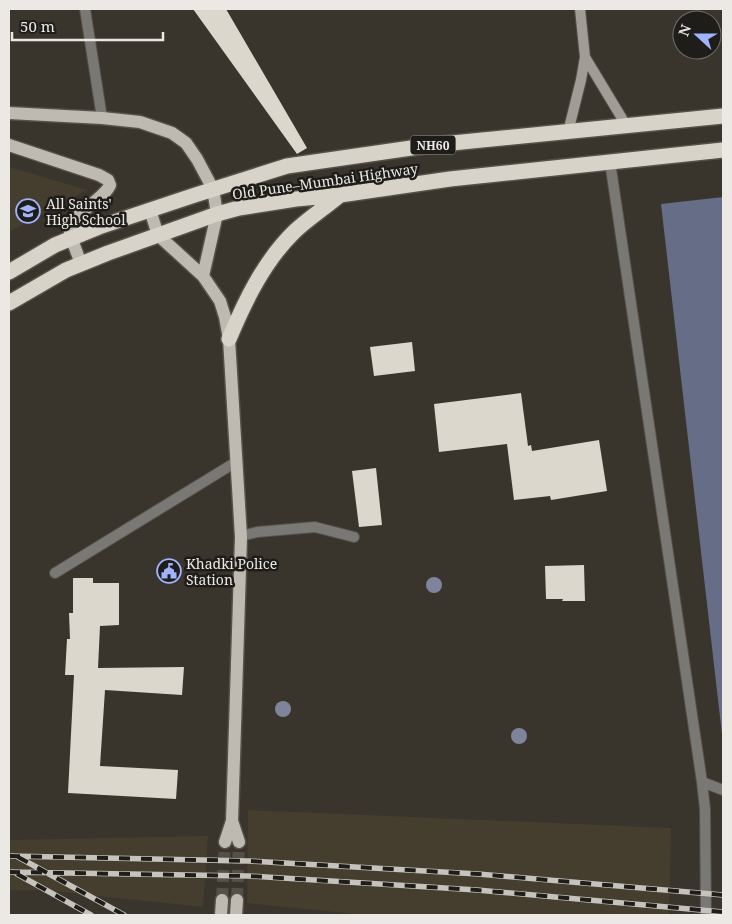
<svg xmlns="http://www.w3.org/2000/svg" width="732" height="924" font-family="'Noto Serif',serif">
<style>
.built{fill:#453e2f}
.forest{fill:#656d87}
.building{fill:#dcd7cd}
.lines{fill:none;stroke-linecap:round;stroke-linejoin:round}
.primary-tunnel{stroke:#545048;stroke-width:12;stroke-dasharray:12 6;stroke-linecap:butt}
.lane-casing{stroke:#56524a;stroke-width:12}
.street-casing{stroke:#56524a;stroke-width:12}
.secondary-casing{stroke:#56524a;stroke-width:12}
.primary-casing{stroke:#56524a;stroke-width:15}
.highway-casing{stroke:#56524a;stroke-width:18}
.lane{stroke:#7a7874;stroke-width:10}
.street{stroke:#7a7874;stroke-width:10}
.secondary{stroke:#a09d96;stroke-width:10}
.primary{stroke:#beb9b1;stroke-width:12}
.highway{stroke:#d8d3c9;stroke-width:15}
.rail-casing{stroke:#c6c3bd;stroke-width:5.5}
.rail{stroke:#1f1d19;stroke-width:4;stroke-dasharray:11;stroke-linecap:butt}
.tree{fill:#7e849c}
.labels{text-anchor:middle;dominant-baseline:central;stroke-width:5;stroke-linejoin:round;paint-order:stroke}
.shield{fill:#1f1d19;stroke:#aeaca7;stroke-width:1}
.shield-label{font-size:12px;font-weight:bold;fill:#ece9e4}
.street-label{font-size:14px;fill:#ece9e4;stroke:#1f1d19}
.poi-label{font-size:14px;fill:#ece9e4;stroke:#1f1d19;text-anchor:start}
</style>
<rect width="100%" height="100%" fill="#39352d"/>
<path class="built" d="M 9,167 L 87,190 L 9,232 Z
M 248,810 L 671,828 L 669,915 L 365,915 L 247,903 Z
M 208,836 L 203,907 L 41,890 L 9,890 L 9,840 Z"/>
<path class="forest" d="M 723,197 L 723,743 L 661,204 Z"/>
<path class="building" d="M 193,9 L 226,9 L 307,148 L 297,154 Z
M 412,342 L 415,371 L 374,376 L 370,347 Z
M 521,393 L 528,446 L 531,445 L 532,451 L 599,440 L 607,491 L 551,500 L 550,496 L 514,500 L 507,444 L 439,452 L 434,404 Z
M 376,468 L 382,525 L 359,527 L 352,471 Z
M 584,565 L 585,601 L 562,601 L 563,599 L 546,599 L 545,566 Z
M 73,578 L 93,578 L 93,583 L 119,583 L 119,625 L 100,626 L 98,668 L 184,667 L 182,695 L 105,690 L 100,766 L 178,770 L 176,799 L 68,793 L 74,675 L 65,675 L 67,639 L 70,639 L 69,613 L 73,613 Z"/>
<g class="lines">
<path class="primary-tunnel" d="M 222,900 L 225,842
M 237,900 L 239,842"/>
<g class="lane-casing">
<path id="lane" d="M 241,536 L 257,532 L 315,527 L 354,537
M 55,573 L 236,462"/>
</g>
<g class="street-casing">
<path id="street" d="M 85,9 L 102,118
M 610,162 L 702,782 L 705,809 L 706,915
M 702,782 L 723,790"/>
</g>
<g class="secondary-casing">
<path id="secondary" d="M 580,9 L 585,57 L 626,125
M 568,132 L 581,80 L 585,57"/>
</g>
<g class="primary-casing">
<path id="primary" d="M 9,113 L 102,118 L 140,122 L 172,133 L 186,143 L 197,159 L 213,189 L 217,214 L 203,276
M 9,145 L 99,175 L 108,180 L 110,185 C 103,201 67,216 70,233 C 72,241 78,255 81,264
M 150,210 L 158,235 L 203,276 L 220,301 L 225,317 L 229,339 L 241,537 L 232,821 L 225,842
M 232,821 L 239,842
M 221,915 L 222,900
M 236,915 L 237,900"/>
</g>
<g class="highway-casing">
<path id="highway" d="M 9,272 L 55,245 L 99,227 L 195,195 L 287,166 L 432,145 L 723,116
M 9,303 L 66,270 L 108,253 L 217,214 L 239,208 L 296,199 L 340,195 L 450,179 L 723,150
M 229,339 C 245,301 264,261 295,231 C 309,218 326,207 340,195"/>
</g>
<use href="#lane" class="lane"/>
<use href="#street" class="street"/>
<use href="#secondary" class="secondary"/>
<use href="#primary" class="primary"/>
<use href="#highway" class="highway"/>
<g class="rail-casing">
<path id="rail" d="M 9,856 L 249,861 L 478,874 L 723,895
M 18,857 L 124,915
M 9,872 L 248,876 L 477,890 L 723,912
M 17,874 L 91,915"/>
</g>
<use href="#rail" class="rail"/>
</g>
<g class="tree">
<circle cx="434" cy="585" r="8"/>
<circle cx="283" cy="709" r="8"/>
<circle cx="519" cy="736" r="8"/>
</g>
<defs>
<g id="school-ring" transform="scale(1.25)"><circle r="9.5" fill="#1f1d19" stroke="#a0b3fd" stroke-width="1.5"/><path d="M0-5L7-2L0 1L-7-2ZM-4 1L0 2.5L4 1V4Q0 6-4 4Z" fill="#a0b3fd"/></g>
<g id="civic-ring" transform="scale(1.25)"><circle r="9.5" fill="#1f1d19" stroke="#a0b3fd" stroke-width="1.5"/><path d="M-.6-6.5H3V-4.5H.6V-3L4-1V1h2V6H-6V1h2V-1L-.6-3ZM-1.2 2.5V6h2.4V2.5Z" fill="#a0b3fd"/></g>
</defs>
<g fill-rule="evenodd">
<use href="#school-ring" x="28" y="211"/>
<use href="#civic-ring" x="169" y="571"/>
</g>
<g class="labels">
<rect class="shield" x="410.5" y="135.5" width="45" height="19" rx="4"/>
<g class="shield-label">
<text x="433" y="145">NH60</text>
</g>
<g class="street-label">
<text transform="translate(325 181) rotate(-8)">Old Pune–Mumbai Highway</text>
</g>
<g class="poi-label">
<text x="46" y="203">All Saints'<tspan x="46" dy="16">High School</tspan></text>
<text x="186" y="563">Khadki Police<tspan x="186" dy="16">Station</tspan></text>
</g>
</g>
<rect width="732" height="924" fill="none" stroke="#ece9e4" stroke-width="20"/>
<g transform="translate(697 35) rotate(291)"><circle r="24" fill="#1f1d19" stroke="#716f6a"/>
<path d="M0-4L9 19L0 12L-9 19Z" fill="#a0b3fd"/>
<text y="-8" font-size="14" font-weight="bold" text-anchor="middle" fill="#ece9e4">N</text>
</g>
<path d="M12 32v8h151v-8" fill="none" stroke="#ece9e4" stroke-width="2.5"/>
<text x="20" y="32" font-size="15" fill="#ece9e4" stroke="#1f1d19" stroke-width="4" paint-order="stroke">50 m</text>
</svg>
